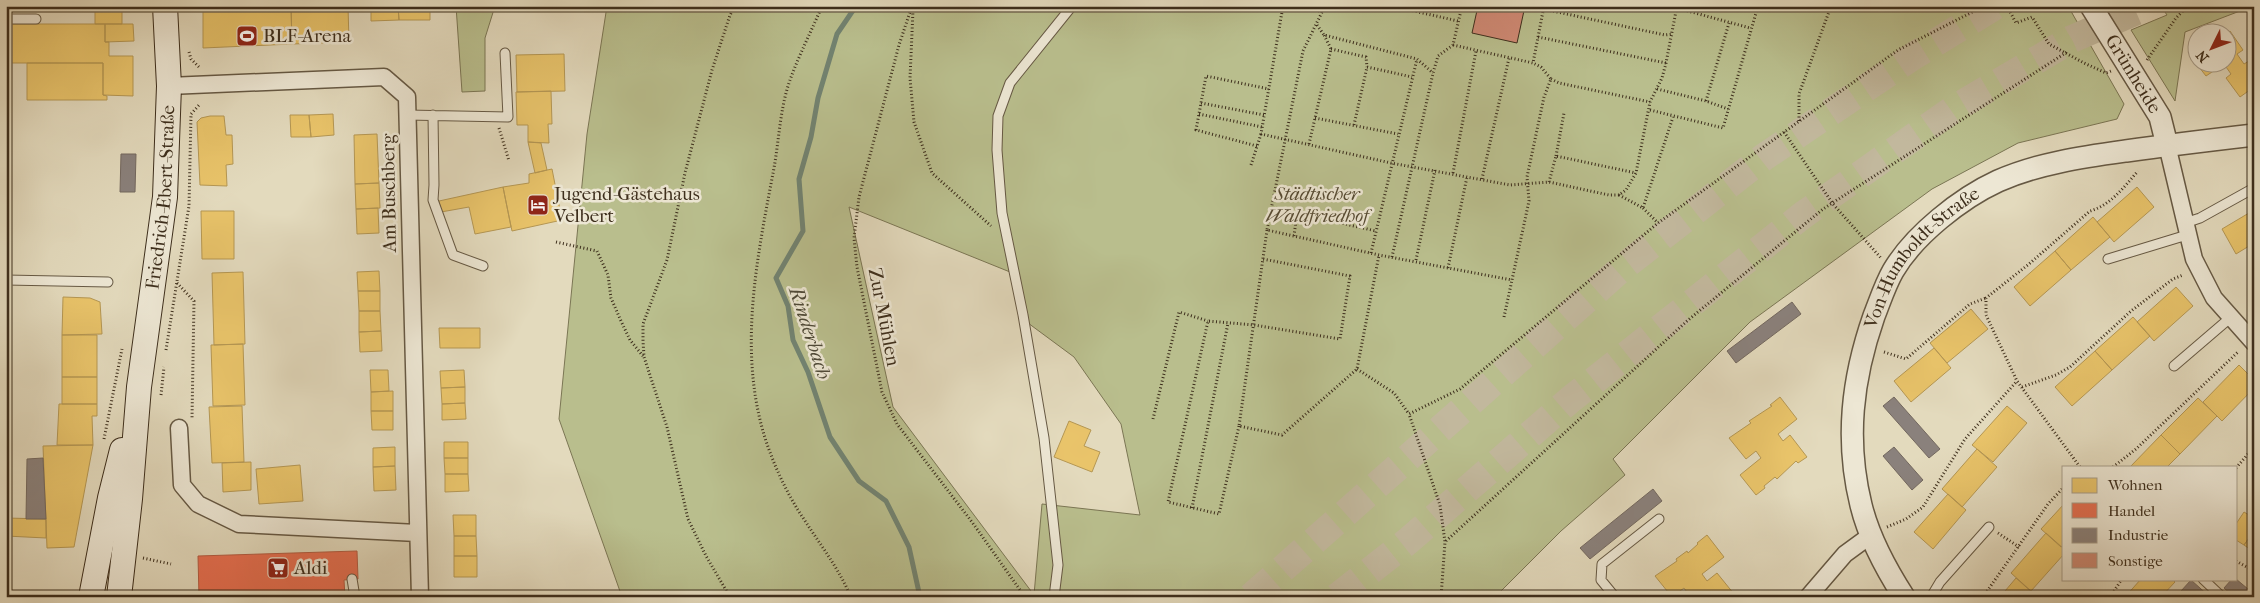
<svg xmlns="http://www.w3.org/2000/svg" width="2260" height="603" font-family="'IM FELL French Canon',serif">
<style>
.green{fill:#b9be8d;stroke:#7b7654;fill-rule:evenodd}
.homes{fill:#e9c46a;stroke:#b59753}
.shops{fill:#e76f51;stroke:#b45c41}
.industry{fill:#8a817c;stroke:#73685f}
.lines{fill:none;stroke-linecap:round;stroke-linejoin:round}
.stream{stroke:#728371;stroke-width:5}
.building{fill:#cf8974;stroke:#3d2e1c}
.motorway-tunnel{stroke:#c2b89d;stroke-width:28;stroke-dasharray:28 14;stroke-linecap:butt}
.service-casing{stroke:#665944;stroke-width:11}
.minor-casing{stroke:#665944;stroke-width:19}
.tertiary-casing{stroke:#665944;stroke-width:24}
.secondary-casing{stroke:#3d2e1c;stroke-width:26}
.path{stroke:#3d2e1c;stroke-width:3;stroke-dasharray:1 2.5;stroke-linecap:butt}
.service{stroke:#ede7d4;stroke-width:9}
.minor{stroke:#ede7d4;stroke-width:16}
.tertiary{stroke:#ede7d4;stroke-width:21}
.secondary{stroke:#ede7d4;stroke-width:24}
.labels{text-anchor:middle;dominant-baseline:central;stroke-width:5;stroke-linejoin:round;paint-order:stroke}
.poi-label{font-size:19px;fill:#3d2e1c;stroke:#ede7d4;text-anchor:start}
.street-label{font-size:19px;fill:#3d2e1c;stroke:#ede7d4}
.park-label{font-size:19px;font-style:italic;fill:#564b33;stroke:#ede7d4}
.water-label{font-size:20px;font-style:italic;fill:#4f4a38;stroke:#ede7d4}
</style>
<rect width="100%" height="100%" fill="#e3dabd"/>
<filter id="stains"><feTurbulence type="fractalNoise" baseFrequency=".004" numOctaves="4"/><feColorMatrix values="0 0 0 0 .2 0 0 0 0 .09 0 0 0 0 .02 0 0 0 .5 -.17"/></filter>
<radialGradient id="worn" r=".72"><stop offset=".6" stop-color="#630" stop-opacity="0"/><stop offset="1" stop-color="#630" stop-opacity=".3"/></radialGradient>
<path class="green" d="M 456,6 L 495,6 L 485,38 L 485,91 L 462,92 Z
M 607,6 L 2068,6 L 2124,104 L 2117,119 L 2018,143 L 1932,189 L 1750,322 L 1613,459 L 1625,475 L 1561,531 L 1495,597 L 622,597 L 559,419 L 587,134 ZM 849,207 L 1015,274 L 1028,323 L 1074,357 L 1121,424 L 1140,515 L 1042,504 L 1034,595 L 893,407 Z
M 2161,6 L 2253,6 L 2185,32 L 2175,101 L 2131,30 L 2167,15 Z"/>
<path class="homes" d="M 95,6 L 122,6 L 122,24 L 95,24 Z
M 203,6 L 291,6 L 292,44 L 203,48 Z
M 291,6 L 348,6 L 349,42 L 292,44 Z
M 371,6 L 398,6 L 399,20 L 371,21 Z
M 398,6 L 430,6 L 430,20 L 399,20 Z
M 6,24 L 105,24 L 105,42 L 109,42 L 109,56 L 133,56 L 133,96 L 103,95 L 103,63 L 6,63 Z
M 105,24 L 133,24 L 134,41 L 105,42 Z
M 2230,31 L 2243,50 L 2237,54 L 2244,64 L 2254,58 L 2254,87 L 2240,97 L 2226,78 L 2231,74 L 2224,64 L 2206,76 L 2192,58 L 2198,54 L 2198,62 L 2228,62 L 2228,33 Z
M 564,54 L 565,91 L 517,92 L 516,55 Z
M 27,63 L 103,63 L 103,95 L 107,96 L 107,100 L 27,100 Z
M 551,91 L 552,124 L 548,124 L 549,143 L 528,142 L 528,125 L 517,125 L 516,92 Z
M 333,114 L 334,135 L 311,137 L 309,115 Z
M 290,115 L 309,115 L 311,137 L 291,137 Z
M 210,116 L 224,116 L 226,135 L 232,135 L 233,164 L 226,165 L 227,186 L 200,185 L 197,122 L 201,118 Z
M 377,134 L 379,183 L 355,184 L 354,135 Z
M 528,142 L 541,143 L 547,170 L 535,173 Z
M 552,169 L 562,220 L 512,231 L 503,187 L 529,183 L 529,174 Z
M 379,183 L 380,208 L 356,209 L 355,184 Z
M 503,187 L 511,227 L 475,234 L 469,207 L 441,212 L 439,201 Z
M 2137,187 L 2154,207 L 2114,242 L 2097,222 Z
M 378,208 L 379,233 L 357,234 L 356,209 Z
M 2254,210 L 2254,243 L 2236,254 L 2222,229 Z
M 201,211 L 234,211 L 234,259 L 202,259 Z
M 2093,217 L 2110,237 L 2071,270 L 2055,251 Z
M 2055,251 L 2071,270 L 2030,306 L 2014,287 Z
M 379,271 L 380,291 L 358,291 L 357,272 Z
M 243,272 L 245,344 L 214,345 L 212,273 Z
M 2176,287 L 2193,306 L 2154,341 L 2137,322 Z
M 358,291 L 380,291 L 380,311 L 359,311 Z
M 63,297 L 90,298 L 100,302 L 102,334 L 62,335 Z
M 1971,309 L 1988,329 L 1947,363 L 1930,343 Z
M 359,311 L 380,311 L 381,331 L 359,332 Z
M 2133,317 L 2150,336 L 2112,370 L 2095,351 Z
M 439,328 L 480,328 L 480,348 L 440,348 Z
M 381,331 L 382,351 L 360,352 L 359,332 Z
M 62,335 L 97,335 L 97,377 L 62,377 Z
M 243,344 L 245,405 L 213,406 L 211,345 Z
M 1934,348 L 1951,368 L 1911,402 L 1894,381 Z
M 2095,351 L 2112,370 L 2072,406 L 2055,387 Z
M 2239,365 L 2254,380 L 2254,388 L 2222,421 L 2203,402 Z
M 370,370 L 388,370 L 389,391 L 371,392 Z
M 464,370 L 465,387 L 441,388 L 440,371 Z
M 62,377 L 97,377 L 97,404 L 62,404 Z
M 465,387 L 465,403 L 442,404 L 441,388 Z
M 393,391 L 393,411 L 371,411 L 371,392 Z
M 1780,397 L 1797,419 L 1778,434 L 1783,441 L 1790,435 L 1807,457 L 1798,463 L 1796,461 L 1777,479 L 1775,477 L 1764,486 L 1765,488 L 1756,495 L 1740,475 L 1761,458 L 1756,451 L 1746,459 L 1729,438 L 1751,423 L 1749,421 L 1772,406 L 1770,405 Z
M 2198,398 L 2217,416 L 2180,454 L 2161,435 Z
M 465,403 L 466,419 L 442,420 L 442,404 Z
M 59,404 L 97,404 L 97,416 L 92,416 L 93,445 L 57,445 Z
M 242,406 L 244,462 L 212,463 L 209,407 Z
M 2007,406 L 2027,423 L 1993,462 L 1972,445 Z
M 371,411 L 393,411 L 393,430 L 372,430 Z
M 1069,421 L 1091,430 L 1084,446 L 1100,452 L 1092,472 L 1054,457 Z
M 2161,435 L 2180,454 L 2167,467 L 2130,467 Z
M 444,442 L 468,442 L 468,458 L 444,458 Z
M 93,445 L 74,547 L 47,548 L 43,446 Z
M 395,447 L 395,466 L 373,467 L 373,448 Z
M 1977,449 L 1997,467 L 1962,507 L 1942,489 Z
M 444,458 L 468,458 L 468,474 L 445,474 Z
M 251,462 L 251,490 L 223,492 L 222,463 Z
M 300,465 L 303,501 L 259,504 L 256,469 Z
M 395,466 L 396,490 L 374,491 L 373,467 Z
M 445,474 L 468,474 L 469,491 L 445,492 Z
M 1948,494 L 1966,510 L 1933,549 L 1914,532 Z
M 2064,504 L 2064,544 L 2061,547 L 2041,529 Z
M 2244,512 L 2254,518 L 2254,531 L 2244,545 L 2236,540 L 2236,524 Z
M 453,515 L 476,515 L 476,536 L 454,536 Z
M 6,518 L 46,519 L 46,538 L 6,536 Z
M 2254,531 L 2254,552 L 2244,545 Z
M 2046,533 L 2064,549 L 2064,554 L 2031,591 L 2011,573 Z
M 1707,535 L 1724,557 L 1702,574 L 1707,581 L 1717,573 L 1734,594 L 1730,597 L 1687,597 L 1689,595 L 1684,588 L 1672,597 L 1655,576 L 1677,561 L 1676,559 L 1687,551 L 1688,553 L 1698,544 L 1697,543 Z
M 454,536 L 476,536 L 477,556 L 454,556 Z
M 454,556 L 477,556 L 477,577 L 454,577 Z
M 2016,578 L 2035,595 L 2034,597 L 2000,597 Z
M 2141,579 L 2172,579 L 2175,582 L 2161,597 L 2125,597 Z"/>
<path class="shops" d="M 357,551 L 358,579 L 344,580 L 345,597 L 199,597 L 198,556 Z"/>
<path class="industry" d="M 6,6 L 65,6 L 65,9 L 6,9 Z
M 121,154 L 136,154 L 135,192 L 120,192 Z
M 1792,302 L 1801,314 L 1736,363 L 1727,351 Z
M 1894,397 L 1940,449 L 1929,458 L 1883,406 Z
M 1894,447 L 1923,480 L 1912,490 L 1883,456 Z
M 43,458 L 46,519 L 26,519 L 27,459 Z
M 1653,489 L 1662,501 L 1590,559 L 1580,548 Z
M 2232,579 L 2236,579 L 2254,594 L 2254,597 L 2234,597 L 2224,588 Z
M 2191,580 L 2210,597 L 2187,597 L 2181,591 Z"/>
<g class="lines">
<path class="stream" d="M 856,6 L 837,34 L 818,98 L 811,137 L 799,179 L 803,231 L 776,278 L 788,306 L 793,340 L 808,372 L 830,437 L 859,481 L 886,501 L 909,547 L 920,597"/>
</g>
<path class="building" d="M 1478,6 L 1525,6 L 1517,43 L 1472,33 Z"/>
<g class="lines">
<path class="motorway-tunnel" d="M 1251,597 L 1622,268 L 1764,157 L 1915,55 L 1995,6
M 1337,597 L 1408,541 L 1571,399 L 1803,215 L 1952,110 L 2072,39 L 2148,6"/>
<g class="service-casing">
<path id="service" d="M 6,19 L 36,19
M 407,115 L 508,117 L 505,53
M 433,115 L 434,185 L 433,200 L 453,255 L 483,266
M 2185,223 L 2200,218 L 2254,188
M 2108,259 L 2187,235
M 6,280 L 108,282
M 2174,366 L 2230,318
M 352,579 L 355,597
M 2203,579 L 2222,597
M 1054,597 L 1058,565 L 1044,438 L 1023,315 L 1002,213 L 997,150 L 998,116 L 1010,83 L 1072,6
M 1615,597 L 1601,580 L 1602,564 L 1659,519
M 1931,597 L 1940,582 L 1989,527"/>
</g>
<g class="minor-casing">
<path id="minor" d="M 169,86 L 384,77 L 407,97 L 420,597
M 2167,145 L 2194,259 L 2214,298 L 2254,343
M 179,428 L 182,485 L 198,504 L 239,524 L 417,533
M 1808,597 L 1845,554 L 1871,535"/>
</g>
<g class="tertiary-casing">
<g id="tertiary">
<path id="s1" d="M 2091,6 L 2160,117 L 2167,145"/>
<path id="s2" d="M 1904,597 C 1886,569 1869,538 1861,505 C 1845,440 1852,379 1874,316 C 1880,301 1885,285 1893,271 C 1914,235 1961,198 1998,181 C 2039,163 2083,157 2126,151 C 2169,145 2211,140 2254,135"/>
</g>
</g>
<g class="secondary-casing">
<g id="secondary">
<path d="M 91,597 L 110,498 L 122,450"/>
<path id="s3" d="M 119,597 L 130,499 L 139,387 L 165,197 L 169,86 L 165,6"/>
</g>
</g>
<path class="path" d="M 822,6 C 811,32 798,57 789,83 C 780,110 779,140 774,168 C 757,258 737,352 766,441 C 774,465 785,489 798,510 C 816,539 837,565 851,597
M 912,6 L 899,45 L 859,197 L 854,238 L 857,267 L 882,392 L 897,424 L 972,522 L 1025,597
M 1283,6 L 1261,134 L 1391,163 L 1510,185 L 1549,182 L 1609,195 L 1619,195 L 1626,190 L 1636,173 L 1650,102 L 1662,78 L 1666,63 L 1677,6
M 1298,6 L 1324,12
M 1325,6 L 1303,51 L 1267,230 L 1379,255 L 1512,280 L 1529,201 L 1527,177 L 1544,97 L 1551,79 L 1541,67 L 1533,63
M 1392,6 L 1458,21
M 2007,6 L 2016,23 L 2032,17 L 2049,44 L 2084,63 L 2106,73 L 2111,71
M 1677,8 L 1750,28
M 1543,9 L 1665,35 L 1673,34
M 913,10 L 910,78 L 914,122 L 932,173 L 991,226
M 1317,25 L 1324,35 L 1417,59
M 1538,37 L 1666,63
M 1453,45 L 1533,63 L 1544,6
M 1331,49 L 1366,57 L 1367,67
M 189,52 L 191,59 L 200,68
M 2147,60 L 2176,18 L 2188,6
M 1551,79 L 1559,83 L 1650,102
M 1657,89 L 1706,101 L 1728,109
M 1706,101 L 1729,23
M 1201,103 L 1264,115
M 1650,110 L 1723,128 L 1758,6
M 1199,114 L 1262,127
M 1315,118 L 1398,134
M 1799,121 L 1799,94 L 1831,6
M 1354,125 L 1367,67 L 1412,77
M 499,128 L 509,161
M 1784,132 L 1833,204 L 1881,258
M 1309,144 L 1331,49 L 1324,35
M 1257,146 L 1196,130 L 1206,76 L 1269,89
M 1556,156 L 1564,113
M 1251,165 L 1261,134
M 1453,173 L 1476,51
M 1482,179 L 1509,58
M 1549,182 L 1556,156 L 1636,173
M 1619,195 L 1643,208 L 1673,117
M 1643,208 L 1658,223
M 1267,230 L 1239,426 L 1282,435 L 1357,369 L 1379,255
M 1294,236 L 1297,213 L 1376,231
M 556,242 L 597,251 L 608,275 L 611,298 L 621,321 L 630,340 L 643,356
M 1371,253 L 1417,59 L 1433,73
M 1392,257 L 1433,73 L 1438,56 L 1453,45 L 1462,6
M 1416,260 L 1435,170
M 1448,268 L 1467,177
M 177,283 L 194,301 L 192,418
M 1504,317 L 1512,280
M 166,350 L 189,206 L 191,114 L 200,104
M 1884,352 L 1906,359 L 1970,304 L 1986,298
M 1357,369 L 1394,393 L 1409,414
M 2022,387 L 2056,375 L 2070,367 L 2131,311 L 2173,279 L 2183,275
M 161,395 L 164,367
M 1153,419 L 1179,312 L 1208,321
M 1239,426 L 1219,514 L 1168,502 L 1208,321 L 1254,325 L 1340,339 L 1350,276 L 1263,259
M 104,439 L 122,349
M 2080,467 L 2017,381 L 1986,315 L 1986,298 L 2029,264 L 2090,211 C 2111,205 2124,187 2138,171
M 2113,467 L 2136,449 L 2239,351
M 2236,468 L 2254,447
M 1192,508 L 1228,323
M 1887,527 L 1906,519 L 1923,507 L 1965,439 L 2017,381
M 1998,533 L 2019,547
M 1446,541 L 1687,321 L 1823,209 L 2067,52
M 143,558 L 171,564
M 2236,561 L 2254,571
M 730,597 L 706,556 L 688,519 L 667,427 L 644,357 L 643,341 L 643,324 L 667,260 L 685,173 L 712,70 L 730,15 L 735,6
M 1441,597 L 1445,542 L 1440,505 L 1409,414 L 1460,389 L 1658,223 L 1898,50 L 1984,6
M 1983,597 L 2048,504 L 2064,487
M 2110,597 L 2122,579"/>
<use href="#service" class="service"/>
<use href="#minor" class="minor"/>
<use href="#tertiary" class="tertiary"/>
<use href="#secondary" class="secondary"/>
</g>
<defs>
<g id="stadium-square" transform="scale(1.125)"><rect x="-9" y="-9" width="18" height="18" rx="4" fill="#8f2418" stroke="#ede7d4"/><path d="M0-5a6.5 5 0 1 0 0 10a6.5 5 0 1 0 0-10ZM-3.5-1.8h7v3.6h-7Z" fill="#fff"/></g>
<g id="hotel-square" transform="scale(1.125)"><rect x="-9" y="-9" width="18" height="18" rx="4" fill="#8f2418" stroke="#ede7d4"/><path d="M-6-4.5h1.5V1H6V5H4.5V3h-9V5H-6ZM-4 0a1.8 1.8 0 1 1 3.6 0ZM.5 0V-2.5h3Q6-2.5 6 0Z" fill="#fff"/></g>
<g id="supermarket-square" transform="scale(1.125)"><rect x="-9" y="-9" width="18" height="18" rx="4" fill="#8f2418" stroke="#ede7d4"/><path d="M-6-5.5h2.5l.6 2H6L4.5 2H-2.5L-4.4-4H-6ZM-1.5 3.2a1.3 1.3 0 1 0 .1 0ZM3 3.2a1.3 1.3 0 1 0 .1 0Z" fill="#fff"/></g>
</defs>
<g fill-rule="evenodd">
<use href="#stadium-square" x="247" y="36"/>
<use href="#hotel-square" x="538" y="205"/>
<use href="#supermarket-square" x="278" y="568"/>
</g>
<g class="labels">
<g class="poi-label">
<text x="263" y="36">BLF-Arena</text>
<text x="554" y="194">Jugend-Gästehaus<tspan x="554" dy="22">Velbert</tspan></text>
<text x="294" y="568">Aldi</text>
</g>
<g class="street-label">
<text stroke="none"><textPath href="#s1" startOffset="80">Grünheide</textPath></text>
<text transform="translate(389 193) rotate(-91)">Am Buschberg</text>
<text stroke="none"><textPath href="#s3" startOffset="402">Friedrich-Ebert-Straße</textPath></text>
<text stroke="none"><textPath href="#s2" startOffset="371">Von-Humboldt-Straße</textPath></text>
<text transform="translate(884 317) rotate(79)">Zur Mühlen</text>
</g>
<g class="park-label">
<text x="1317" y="194">Städtischer<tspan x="1317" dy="22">Waldfriedhof</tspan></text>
</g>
<g class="water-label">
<text transform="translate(810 333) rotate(72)">Rinderbach</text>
</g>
</g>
<rect width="2260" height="603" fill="none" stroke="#e3dabd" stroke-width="25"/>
<rect x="8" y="8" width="2245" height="588" fill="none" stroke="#3d2e1c" stroke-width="2.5"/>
<rect x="12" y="12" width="2235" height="578" fill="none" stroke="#3d2e1c"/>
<rect x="2062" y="466" width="175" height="115" fill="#ede7d4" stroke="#a79d8a"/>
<rect x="2072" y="478" width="25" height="15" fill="#e9c46a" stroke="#a79d8a"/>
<text x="2108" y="490" font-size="15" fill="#3d2e1c">Wohnen</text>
<rect x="2072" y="503" width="25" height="15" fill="#e76f51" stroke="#a79d8a"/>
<text x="2108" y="516" font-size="15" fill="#3d2e1c">Handel</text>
<rect x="2072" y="528" width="25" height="15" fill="#8a817c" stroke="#a79d8a"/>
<text x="2108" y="540" font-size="15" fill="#3d2e1c">Industrie</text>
<rect x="2072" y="553" width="25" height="15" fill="#cf8974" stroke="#a79d8a"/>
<text x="2108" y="566" font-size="15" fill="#3d2e1c">Sonstige</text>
<g transform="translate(2212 48) rotate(228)"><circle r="24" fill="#ede7d4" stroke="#a79d8a"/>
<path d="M0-4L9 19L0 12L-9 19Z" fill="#8f2418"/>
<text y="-8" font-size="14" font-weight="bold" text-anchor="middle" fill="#3d2e1c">N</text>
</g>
<rect width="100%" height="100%" filter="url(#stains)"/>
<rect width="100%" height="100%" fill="url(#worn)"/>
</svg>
